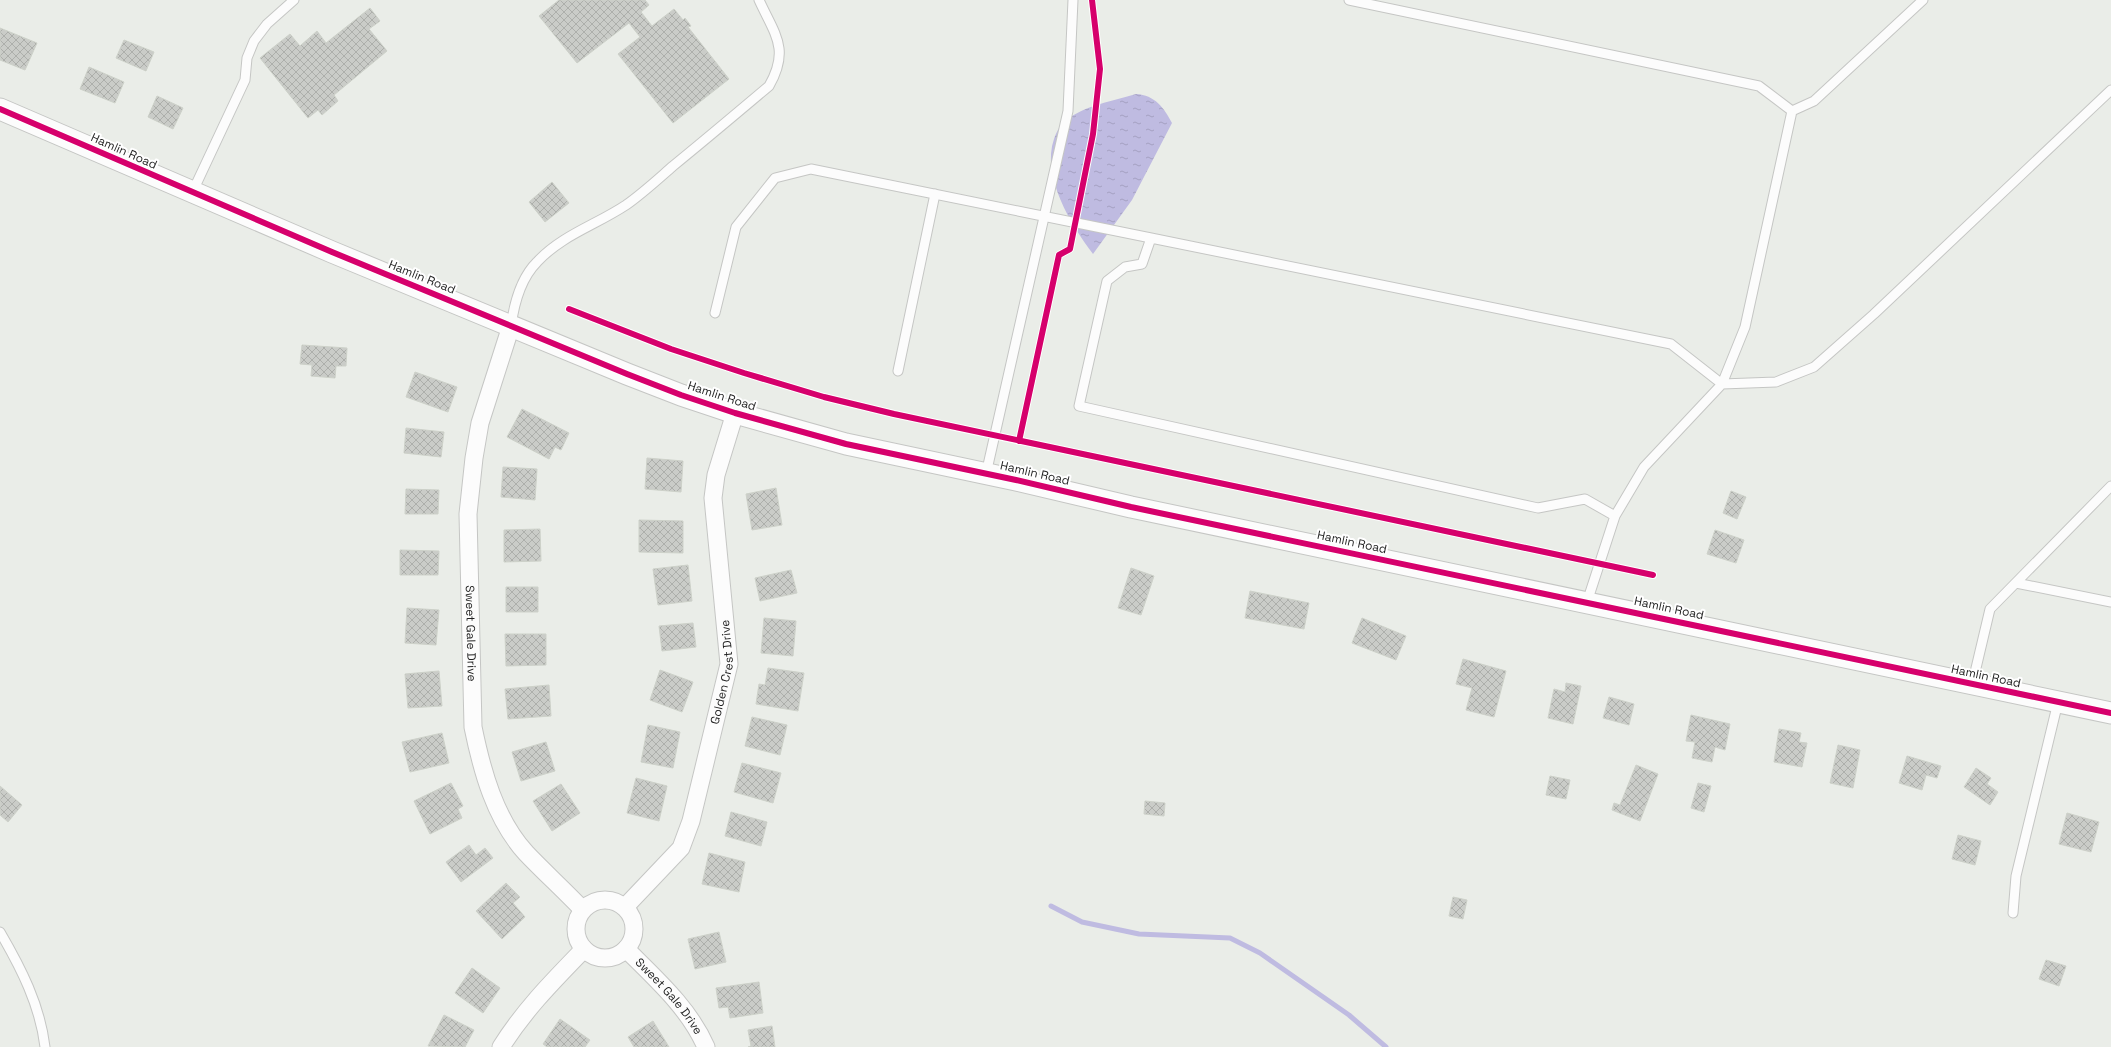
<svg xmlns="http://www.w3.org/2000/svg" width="2111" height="1047" font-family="'Space Grotesk',sans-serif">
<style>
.water{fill:url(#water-ripples)}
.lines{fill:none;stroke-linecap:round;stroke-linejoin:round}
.stream{stroke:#bfbbe1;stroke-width:5}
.building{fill:url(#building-cross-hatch);stroke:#cdd1c9}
.service-casing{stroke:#c5c6c4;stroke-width:11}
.minor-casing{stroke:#c5c6c4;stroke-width:19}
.tertiary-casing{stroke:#c5c6c4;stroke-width:23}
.service{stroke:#fcfcfc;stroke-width:9}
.minor{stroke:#fcfcfc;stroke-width:17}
.tertiary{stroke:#fcfcfc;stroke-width:21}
.cycleway-casing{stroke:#fff;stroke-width:8}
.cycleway{stroke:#d6006c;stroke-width:6}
.labels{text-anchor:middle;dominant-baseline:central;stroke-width:4;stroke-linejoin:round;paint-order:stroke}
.street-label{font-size:12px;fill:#1f1f1f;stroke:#fff}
</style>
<defs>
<pattern id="water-ripples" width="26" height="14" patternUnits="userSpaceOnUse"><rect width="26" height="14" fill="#bfbbe1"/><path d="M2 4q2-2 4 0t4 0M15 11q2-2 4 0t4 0" fill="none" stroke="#a4a0c1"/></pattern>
<pattern id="building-cross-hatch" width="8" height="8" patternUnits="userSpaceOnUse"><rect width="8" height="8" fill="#caccc8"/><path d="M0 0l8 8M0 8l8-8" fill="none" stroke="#adafab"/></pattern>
</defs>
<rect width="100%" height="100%" fill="#eaede8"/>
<path class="water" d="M 1136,94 C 1155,95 1164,108 1172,123 L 1132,200 L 1093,254 C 1071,225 1041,176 1054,139 C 1056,133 1060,125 1065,121 C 1085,105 1113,101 1136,94 Z"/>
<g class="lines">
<path class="stream" d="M 1051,906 L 1082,922 L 1139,934 L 1230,938 L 1260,953 L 1349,1015 L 1386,1047"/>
</g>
<path class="building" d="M 559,0 L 645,0 L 649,5 L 641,12 L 652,26 L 674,9 L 683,20 L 685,18 L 691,26 L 688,27 L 729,79 L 673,123 L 618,54 L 640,37 L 629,23 L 577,63 L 539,16 Z
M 370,8 L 380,21 L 369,29 L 387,51 L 334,95 L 338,101 L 322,115 L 318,110 L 308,118 L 260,58 L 290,34 L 300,46 L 317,31 L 326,43 Z
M 0,28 L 37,43 L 25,70 L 0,60 Z
M 124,40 L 154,52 L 146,71 L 116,58 Z
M 89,67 L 124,82 L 115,103 L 80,89 Z
M 157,96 L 183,108 L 173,129 L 148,117 Z
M 552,182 L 569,203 L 545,222 L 529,202 Z
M 302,345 L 347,348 L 346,366 L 336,366 L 335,378 L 311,376 L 312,365 L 300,364 Z
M 415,372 L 457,387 L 448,412 L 406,397 Z
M 522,409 L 569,433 L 561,450 L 555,447 L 549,459 L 507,437 Z
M 406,428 L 444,432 L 441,457 L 404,453 Z
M 647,458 L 683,461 L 681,492 L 645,489 Z
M 503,467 L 537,469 L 535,500 L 501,497 Z
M 776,488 L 782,525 L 752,530 L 746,494 Z
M 406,489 L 439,490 L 438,514 L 405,514 Z
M 1731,491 L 1746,497 L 1737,519 L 1723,513 Z
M 639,520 L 683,521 L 683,553 L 639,552 Z
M 540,529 L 541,561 L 504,562 L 504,530 Z
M 1715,530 L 1744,540 L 1736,563 L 1707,554 Z
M 400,550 L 439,551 L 438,575 L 400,575 Z
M 688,565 L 692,601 L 658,605 L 653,569 Z
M 1131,568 L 1154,576 L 1141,615 L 1118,608 Z
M 791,570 L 797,593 L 760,601 L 755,578 Z
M 506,587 L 538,587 L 538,612 L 506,612 Z
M 1250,591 L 1309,603 L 1304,629 L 1245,618 Z
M 407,608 L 439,610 L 436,645 L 405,643 Z
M 764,618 L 796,621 L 793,656 L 761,653 Z
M 1362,618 L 1406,636 L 1396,660 L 1352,643 Z
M 693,623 L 696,647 L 662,651 L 659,626 Z
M 505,634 L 546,634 L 546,665 L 506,666 Z
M 1463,659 L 1506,671 L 1494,717 L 1466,710 L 1472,688 L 1456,684 Z
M 768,668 L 804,673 L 798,711 L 756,704 L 759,684 L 765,685 Z
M 660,670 L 693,682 L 682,712 L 650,700 Z
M 439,671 L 442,706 L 408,708 L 405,674 Z
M 1566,683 L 1581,686 L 1573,724 L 1548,718 L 1554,689 L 1565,692 Z
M 549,685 L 551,716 L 508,719 L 505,689 Z
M 1609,697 L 1634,704 L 1629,725 L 1603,718 Z
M 1691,715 L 1730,724 L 1725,750 L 1715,747 L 1712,762 L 1692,758 L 1695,742 L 1686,741 Z
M 752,717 L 787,725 L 780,755 L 745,746 Z
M 648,725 L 680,732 L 673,768 L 641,762 Z
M 1779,729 L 1801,733 L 1799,742 L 1807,743 L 1802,767 L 1774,762 Z
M 442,733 L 449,763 L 410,772 L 402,742 Z
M 546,742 L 555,771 L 521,781 L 512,752 Z
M 1838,745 L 1860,750 L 1853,788 L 1830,783 Z
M 1907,756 L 1941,766 L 1937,778 L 1926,775 L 1922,790 L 1899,783 Z
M 742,763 L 781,773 L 773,803 L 734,792 Z
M 1636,765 L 1658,774 L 1640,821 L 1612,810 L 1614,803 L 1620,805 Z
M 1976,768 L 1991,778 L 1987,784 L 1998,792 L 1990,805 L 1964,787 Z
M 1550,776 L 1570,780 L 1566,799 L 1546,795 Z
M 636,778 L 667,786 L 659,821 L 627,813 Z
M 451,783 L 463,806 L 458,809 L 462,818 L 430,834 L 414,801 Z
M 1698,783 L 1711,786 L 1704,812 L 1691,808 Z
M 561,784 L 580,813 L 552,831 L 533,801 Z
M 0,786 L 22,805 L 8,822 L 0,815 Z
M 1145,801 L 1165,803 L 1164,816 L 1144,814 Z
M 731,812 L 767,822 L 761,846 L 725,836 Z
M 2067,813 L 2099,822 L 2091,852 L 2059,844 Z
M 1958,835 L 1981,841 L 1975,865 L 1952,859 Z
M 469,845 L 476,855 L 485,848 L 493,858 L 461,882 L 446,862 Z
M 709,853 L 745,862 L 739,892 L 702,884 Z
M 506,883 L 520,897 L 513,903 L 525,917 L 502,939 L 476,911 Z
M 1453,897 L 1467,900 L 1463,919 L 1449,916 Z
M 719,932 L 726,962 L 695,969 L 688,939 Z
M 2046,960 L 2066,966 L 2059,986 L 2039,979 Z
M 472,968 L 500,988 L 483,1013 L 455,993 Z
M 759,982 L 763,1013 L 730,1018 L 728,1007 L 719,1008 L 716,988 Z
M 444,1015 L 474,1030 L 465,1047 L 428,1046 Z
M 560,1019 L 590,1040 L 585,1047 L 547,1047 L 543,1044 Z
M 653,1021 L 669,1047 L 634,1047 L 628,1037 Z
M 772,1026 L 775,1047 L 748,1047 L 751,1046 L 748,1030 Z"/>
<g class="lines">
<g class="service-casing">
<path id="service" d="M 1349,0 L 1759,86 L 1792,111 L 1745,327 L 1722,384 L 1644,467 L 1615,516 L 1587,602
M 1792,111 L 1814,101 L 1923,0
M 192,193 L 245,80 L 247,58 L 254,41 L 267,24 L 294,0
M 715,313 L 736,227 L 775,178 L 811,169 L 1151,238
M 511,326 C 514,304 521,278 537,262 C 562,235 596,225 626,205 C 643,193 658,179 673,166 C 705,140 737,113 769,86 C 790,49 775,35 759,0
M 898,371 L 935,194
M 986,474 L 1068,111 L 1073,0
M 1615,516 L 1585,499 L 1538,508 L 1079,406 L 1107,281 L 1125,267 L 1142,264 L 1151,238 L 1671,344 L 1722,384 L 1776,382 L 1814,367 L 1874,314 L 2111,90
M 2016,583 L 2111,602
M 1972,685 L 1990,609 L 2111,486
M 2013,913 L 2016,876 L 2058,702
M 0,932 C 21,968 40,1005 45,1047"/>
</g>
<g class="minor-casing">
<g id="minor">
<path id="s1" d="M 511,326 L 480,423 L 474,458 L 468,514 L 473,727 C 482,771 495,819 526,853 C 544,872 564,890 582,909"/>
<circle cx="605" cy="929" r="29"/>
<path id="s2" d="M 625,907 L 681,848 L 691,821 L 729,664 L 713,498 L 716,475 L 735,413"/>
<path id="s3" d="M 626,949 C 656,979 689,1008 706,1047"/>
<path d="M 501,1047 C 525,1009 553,981 584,949"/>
</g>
</g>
<g class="tertiary-casing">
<path id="tertiary" d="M 0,109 L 332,252 L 627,374 L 681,395 L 735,413 L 846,444 L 1016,480 L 1131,507 L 2111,713"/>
</g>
<use href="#service" class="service"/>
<use href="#minor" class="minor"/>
<use href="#tertiary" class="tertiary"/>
<g class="cycleway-casing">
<path id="cycleway" d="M 0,109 L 332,252 L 627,374 L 681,395 L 735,413 L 846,444 L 1016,480 L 1131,507 L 2111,713
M 569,309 L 671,349 L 744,373 L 824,397 L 894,414 L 1653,575
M 1019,441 L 1059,255 L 1070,249 L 1093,134 L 1100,69 L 1092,0"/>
</g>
<use href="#cycleway" class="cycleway"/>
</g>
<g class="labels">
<g class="street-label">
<text transform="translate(124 151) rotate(24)">Hamlin Road</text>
<text transform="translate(422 277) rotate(22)">Hamlin Road</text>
<text transform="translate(722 396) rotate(18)">Hamlin Road</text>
<text transform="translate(1035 473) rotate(13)">Hamlin Road</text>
<text transform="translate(1352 542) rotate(12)">Hamlin Road</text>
<text transform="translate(1669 608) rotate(12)">Hamlin Road</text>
<text stroke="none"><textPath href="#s1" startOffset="313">Sweet Gale Drive</textPath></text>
<text stroke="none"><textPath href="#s2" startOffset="263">Golden Crest Drive</textPath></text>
<text transform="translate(1986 676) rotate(12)">Hamlin Road</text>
<text stroke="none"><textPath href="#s3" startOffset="64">Sweet Gale Drive</textPath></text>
</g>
</g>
</svg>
